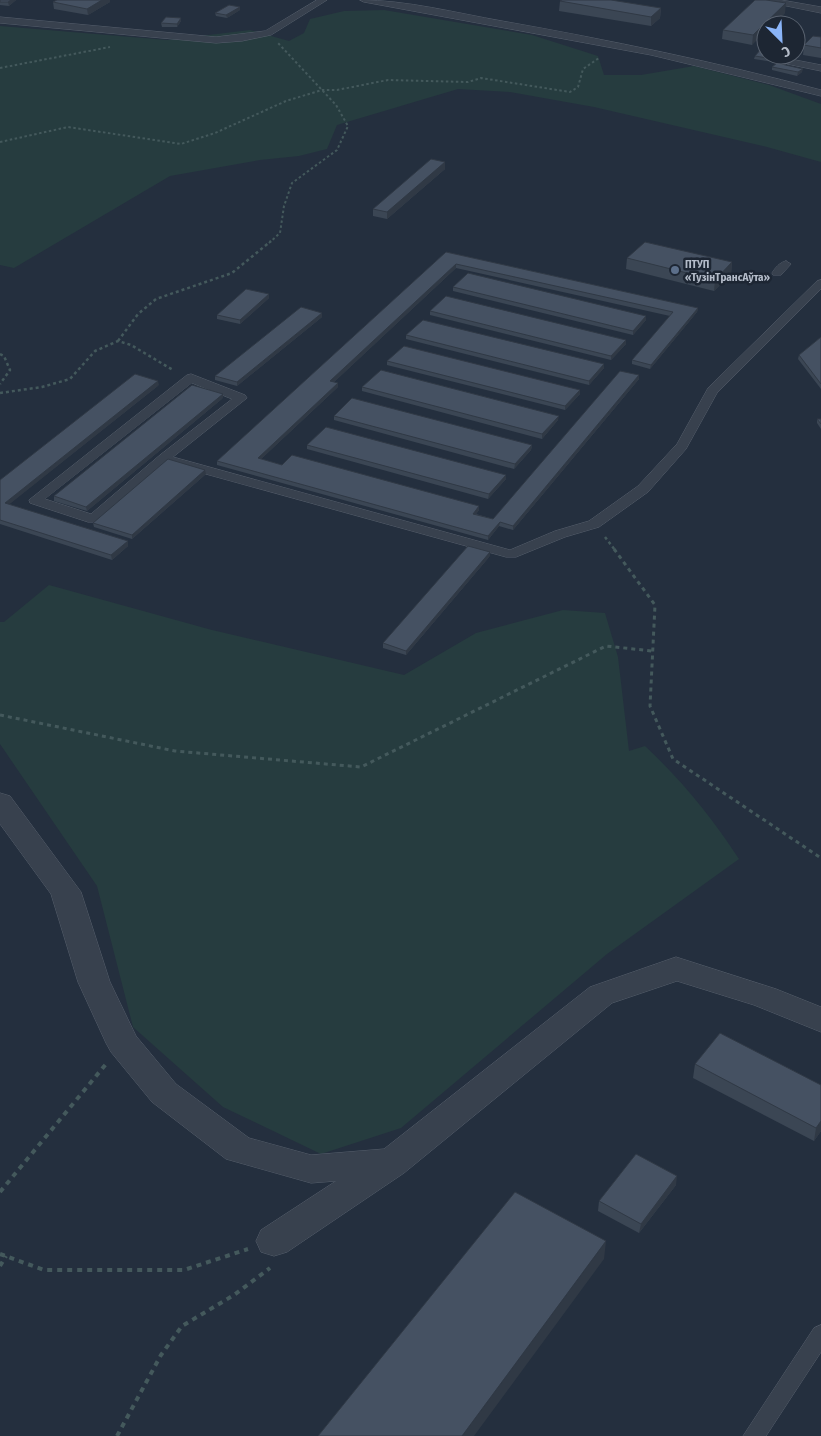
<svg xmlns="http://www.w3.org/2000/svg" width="821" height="1436" font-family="'Fira Sans Condensed',sans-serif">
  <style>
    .green { fill: #263c3f }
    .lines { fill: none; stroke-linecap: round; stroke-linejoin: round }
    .service-casing { stroke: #565f6c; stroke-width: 1 }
    .minor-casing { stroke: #565f6c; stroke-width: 1 }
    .path-far3 { stroke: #44595c; stroke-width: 2; stroke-dasharray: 2.5 2.5; stroke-linecap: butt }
    .path-far2 { stroke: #44595c; stroke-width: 2.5; stroke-dasharray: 3 3; stroke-linecap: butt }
    .path-far1 { stroke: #44595c; stroke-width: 3; stroke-dasharray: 4 4; stroke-linecap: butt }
    .path { stroke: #44595c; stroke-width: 4; stroke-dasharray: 5 5; stroke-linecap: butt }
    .service { fill: #38414e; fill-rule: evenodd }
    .minor { fill: #38414e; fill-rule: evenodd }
    .wall { fill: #3b4654 }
    .shaded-wall { fill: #303945 }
    .building { fill: #455162; stroke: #303945 }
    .service-dot { fill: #5c6f8a; stroke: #1d2633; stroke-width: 2 }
    .labels { text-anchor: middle; stroke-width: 5; stroke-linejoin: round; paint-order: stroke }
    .far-poi-label { font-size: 11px; font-weight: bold; fill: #b4bcc9; stroke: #1d2633; text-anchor: start }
  </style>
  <rect width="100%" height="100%" fill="#242f3e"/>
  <path class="green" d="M384,10L532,35L598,56L604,75H641L694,66L769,85L821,104V162L767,147L594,107L510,92L458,89L337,125L327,149L299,156L260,160L170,176L14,268L0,265V26L167,40L250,30L289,41L304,33L310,19L344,11Z
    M49,585L212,630L404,675L476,633L563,610L605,613L618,657L629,751L645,746C683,782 710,815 739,859L607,954L401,1128L321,1154L223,1107L133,1027L97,886L0,744V622H4Z"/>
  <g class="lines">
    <g class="service-casing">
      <path id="service" d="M317,0H327L271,35L242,41L216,43L0,23V17L216,37L265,31Z
        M360,0C407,0 456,13 502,21C609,40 716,62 821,90V96L651,55L364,2Z
        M763,0H781L821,7V13L767,2Z
        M790,59L821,65V71L787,64V60Z
        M786,261L791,264L781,275H773L772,273C775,268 780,262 786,261Z
        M821,280V289L717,393L686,449L648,492L599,527L565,537L516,557H506L166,463L98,522H88L30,503L29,500L187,375L191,374L245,395L247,398L173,457L510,550L555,531L589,521L638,486L677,444L708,388L817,281ZM192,383L232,399L160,455L91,514L45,499Z
        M821,1325V1352L766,1436H743L814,1328Z"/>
    </g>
    <g class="minor-casing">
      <path id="minor" d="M0,793L10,796L81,892L110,982L136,1036L176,1084L249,1138L311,1155L384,1149L590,987L676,957L776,989L821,1007V1032L754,1005L677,981L612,1003L404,1173L287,1252L274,1256L261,1252L256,1241L261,1230L336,1181L311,1183L226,1159L152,1102L111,1052L106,1043L78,982L51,894L0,824Z"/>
    </g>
    <path class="path-far3" d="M0,68L110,47
      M0,142L68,127L181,144L215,133L286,101L322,90H337L388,80L468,82L481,78L570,92L578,87L583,69L599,58
      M269,243L280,233L284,206L292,183L337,150L348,126L336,105L278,43"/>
    <path class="path-far2" d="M118,341L138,314L156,299L232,273L271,241
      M0,354L4,356L10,370L0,384
      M0,393L42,387L70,379L95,351L118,341L131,345L173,370
      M605,537L615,550"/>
    <path class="path-far1" d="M614,549L655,605L650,706L673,759L821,858
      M0,715L175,751L361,767L606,646L652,651"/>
    <path class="path" d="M0,1192L106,1064
      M0,1254L44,1270H184L248,1249
      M0,1266L6,1256
      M117,1436L161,1355L182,1326L234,1295L270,1268"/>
    <use href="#service" class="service"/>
    <use href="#minor" class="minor"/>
  </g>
  <path class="wall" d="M0,0H16L9,6L0,5Z
    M57,0H110V2L88,15L54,9L53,2Z
    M560,1L661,8L660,18L651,26L559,11Z
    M240,10L227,18L216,16L215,13Z
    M785,13L772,25H766L752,45L722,39L723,30Z
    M181,18V21L177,27H162L161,23Z
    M821,37V58L803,55L804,45Z
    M755,56H786L780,63L754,59Z
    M772,67L802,72L797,76L772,70Z
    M445,162V169L387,219L373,216V209Z
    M446,252L698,308L697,312L650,369L632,364V360L670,316L456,268L334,382L338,387L261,459L282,465L479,510L476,514L493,519L639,375V379L513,530L499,526L488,540L217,465V461Z
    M627,258L732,262L731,274L714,291L626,269Z
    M453,287L646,316V320L633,335L453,291Z
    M269,294V298L240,324L217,319V315Z
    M430,311L626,344L611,360L430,315Z
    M322,313V317L237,386L215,380V376Z
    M406,335L604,364V368L589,385L406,339Z
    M821,337V389L798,359L799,355Z
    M387,361L580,390V394L565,410L387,365Z
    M159,385L9,504L128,546L112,560L0,524V480Z
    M362,387L558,420L542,439L362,391Z
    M223,398L87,511L54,501V496Z
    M334,416L532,445L531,450L514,469L334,420Z
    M817,419H821V429L817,423Z
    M307,445L506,475V479L488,499L307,449Z
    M206,474L132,539L94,527L93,523Z
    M490,556L406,655L383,648V643Z
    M695,1064L821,1085V1131L814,1141L693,1078Z
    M676,1185L639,1233L598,1211L599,1201Z"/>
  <path class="shaded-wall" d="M11,0H16L9,6L8,2Z
    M102,0H110V2L88,15L87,9Z
    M786,3L785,13L772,25H766V31L752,45L753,35Z
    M240,7V10L227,18L226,15Z
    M661,8L660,18L651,26V17Z
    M181,18V21L177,27V24Z
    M784,55H786V56L780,63V60Z
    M803,69L802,72L797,76L798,72Z
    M445,162V169L387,219V212Z
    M732,262L731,274L714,291L715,280Z
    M456,264V268L331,385L330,381Z
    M269,294V298L240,324V320Z
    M698,308L697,312L650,369L651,365Z
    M322,313V317L237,386V382Z
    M646,316V320L633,335V331Z
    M626,340V344L611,360V356Z
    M604,364V368L589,385V381Z
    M639,375V379L513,530V526Z
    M158,381L159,385L6,507L5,503Z
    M338,383V387L258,462V458Z
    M580,390V394L565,410V406Z
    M223,394V398L87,511L86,507Z
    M559,416L558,420L542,439V434Z
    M532,445L531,450L514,469L515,464Z
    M205,470L206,474L132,539V535Z
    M506,475V479L488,499L489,494Z
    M479,506V510L473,518V514Z
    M500,522L499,526L488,540V536Z
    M128,541V546L112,560L111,555Z
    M490,552V556L406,655V651Z
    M821,1121V1131L814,1141L816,1128Z
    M677,1176L676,1185L639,1233L641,1224Z
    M606,1241L604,1259L474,1436H462Z"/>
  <path class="building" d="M0,0H11L8,2H0Z
    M57,0H102L87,9L53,2Z
    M562,0H611L661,8L651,17L560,1Z
    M755,0H766L786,3L753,35L723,30Z
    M229,5L240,7L226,15L215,13Z
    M166,17L181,18L177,24L161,23Z
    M813,36L821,37V48L804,45Z
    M761,49L766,50V55H784L780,60L755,56Z
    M777,63L803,69L798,72L772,67Z
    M431,159L445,162L387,212L373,209Z
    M645,242L732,262L715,280L627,258Z
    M446,252L698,308L651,365L632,360L673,312L456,264L330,381L338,383L258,458L282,465L292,455L479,506L473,514L493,519L620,371L639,375L513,526L500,522L488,536L217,461Z
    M468,273L646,316L633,331L453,287Z
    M246,289L269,294L240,320L217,315Z
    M446,296L626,340L611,356L430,311Z
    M301,307L322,313L237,382L215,376Z
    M423,320L604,364L589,381L406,335Z
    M821,337V384L799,355Z
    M404,346L580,390L565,406L387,361Z
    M381,370L559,416L542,434L362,387Z
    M135,374L158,381L5,503L128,541L111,555L0,520V480Z
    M192,385L223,394L86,507L54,496Z
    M352,398L532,445L515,464L334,416Z
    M817,419H821V424Z
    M326,427L506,475L489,494L307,445Z
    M168,459L205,470L132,535L93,523Z
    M468,546L490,552L406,651L383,643Z
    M720,1033L821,1085V1121L816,1128L695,1064Z
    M636,1154L677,1176L641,1224L599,1201Z
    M515,1192L606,1241L462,1436H318Z"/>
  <circle class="service-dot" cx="675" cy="270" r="5"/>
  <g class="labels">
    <g class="far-poi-label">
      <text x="685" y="268">ПТУП<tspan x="685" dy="13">«ТузінТрансАўта»</tspan></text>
    </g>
  </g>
  <g transform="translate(781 40) rotate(156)"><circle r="24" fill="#1d2633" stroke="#59626f"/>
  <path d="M0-4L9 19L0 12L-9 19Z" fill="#8ab4f8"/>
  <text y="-8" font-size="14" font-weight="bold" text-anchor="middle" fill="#b4bcc9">С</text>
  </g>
</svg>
